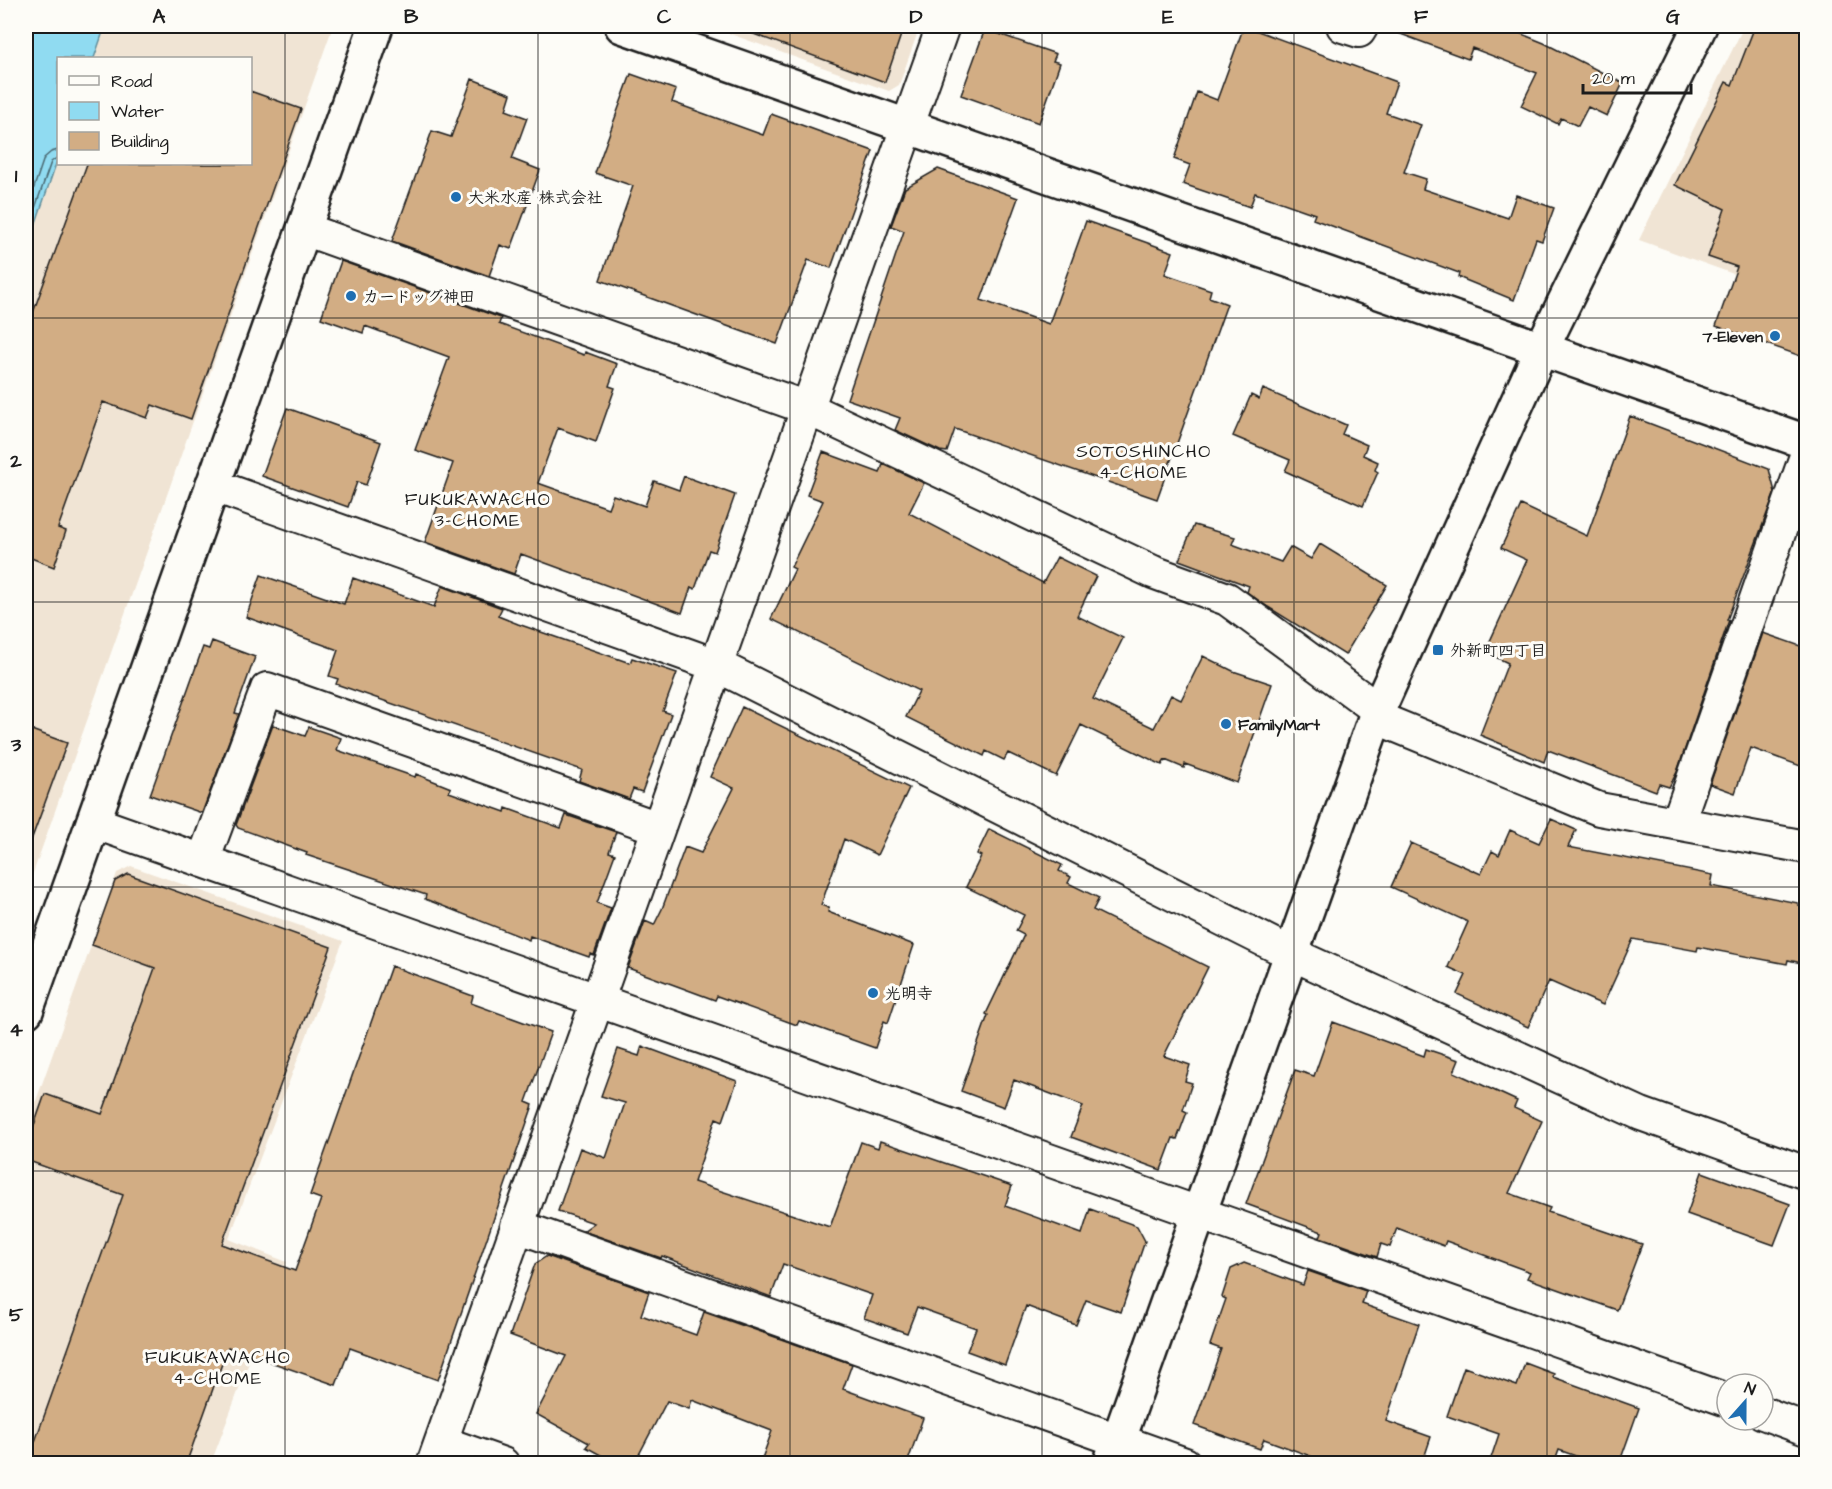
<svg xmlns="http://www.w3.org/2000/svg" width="1832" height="1489" font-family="'Architects Daughter','Klee One',sans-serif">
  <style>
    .built { fill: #f0e4d4 }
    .water { fill: #90dbf1; stroke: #628f9c; stroke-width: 1.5 }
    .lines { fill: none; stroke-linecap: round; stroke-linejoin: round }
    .shore { stroke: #4a6871; stroke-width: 1.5 }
    .building { fill: #d2ad84; stroke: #1c1c1c; stroke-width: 1.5 }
    .street-casing { stroke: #1c1c1c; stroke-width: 36 }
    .secondary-casing { stroke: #1c1c1c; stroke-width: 38 }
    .street { stroke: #fdfcf7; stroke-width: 32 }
    .secondary { stroke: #fdfcf7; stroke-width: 33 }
    .grid { fill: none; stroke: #1c1c1c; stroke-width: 1.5; stroke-opacity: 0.55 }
    .poi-dot { fill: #1f6fb2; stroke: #fdfcf7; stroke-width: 2 }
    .labels { text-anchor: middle; stroke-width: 6; stroke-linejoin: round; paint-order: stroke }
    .poi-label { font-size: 16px; font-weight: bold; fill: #1c1c1c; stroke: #fdfcf7; text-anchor: start }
    .neighbourhood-label { font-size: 18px; letter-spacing: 1.5px; fill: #1c1c1c; stroke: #fdfcf7 }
    .neatline { fill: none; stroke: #1c1c1c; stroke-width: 2 }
    .grid-label { font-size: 20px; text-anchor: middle; font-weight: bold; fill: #1c1c1c }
  </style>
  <rect width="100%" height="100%" fill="#fdfcf7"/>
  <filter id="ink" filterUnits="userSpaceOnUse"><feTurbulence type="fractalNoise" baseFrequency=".0167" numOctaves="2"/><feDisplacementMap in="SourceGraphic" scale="12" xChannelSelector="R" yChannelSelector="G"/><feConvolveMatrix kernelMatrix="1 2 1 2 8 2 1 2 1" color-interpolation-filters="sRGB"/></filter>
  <g filter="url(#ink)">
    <path class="built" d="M105,26H333L26,893V252L58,158V164H250V58H94Z
      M708,26H920L899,85L889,91Z
      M1744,26H1806V300L1639,240Z
      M131,866L343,941L229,1239L287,1262L211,1463L26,1464V1129L117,873Z"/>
    <path class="water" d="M26,26H105L94,58H58V158L26,252Z"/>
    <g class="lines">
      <path class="shore" d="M26,211L44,158L51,152L58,150
        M26,234L51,162L58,157"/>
    </g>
    <path class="building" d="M740,26H904L885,82L740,29Z
      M1244,26L1397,82L1386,113L1421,125L1404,172L1426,179L1423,189L1508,218L1516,195L1554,208L1542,241L1536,239L1514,300L1458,277L1459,273L1313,219L1315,214L1255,193L1250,207L1183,184L1190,165L1174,159L1197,92L1217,100Z
      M1387,26H1502L1544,43L1623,83L1607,116L1588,107L1578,126L1561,118L1558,124L1521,106L1537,73L1472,48L1468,59L1387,29Z
      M1755,26H1806V358L1716,326L1737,267L1708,257L1725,209L1675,185L1726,82L1732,85Z
      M985,29L1056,54L1053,61L1060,63L1039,123L961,95Z
      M631,74L676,90L672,102L763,135L771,114L873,151L831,268L808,260L777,344L600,280L633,186L595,173Z
      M472,79L511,94L506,110L527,118L512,159L540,170L511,249L500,245L489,276L392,241L432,131L451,137Z
      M250,91L301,109L191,419L152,405L147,418L103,402L58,528L66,531L54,567L26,556V332L87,164H250Z
      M938,169L1018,198L981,300L1049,324L1086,221L1173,252L1165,274L1211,290L1209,297L1227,304L1157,499L955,429L947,452L940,451L895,430L900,418L847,399L904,231L891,226L905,188Z
      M341,261L501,318L499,324L584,355L585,352L617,364L609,386L615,388L596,442L558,428L538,483L608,508L613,495L645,506L654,481L679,490L684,476L735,495L715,552L709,550L695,589L691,587L682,613L521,554L514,574L425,542L453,463L415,450L449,357L365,326L363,333L321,318Z
      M1263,389L1346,425L1342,434L1367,445L1363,455L1378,462L1375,470L1378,472L1363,506L1285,471L1290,460L1233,436L1251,395L1259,399Z
      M287,408L381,442L366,485L357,482L348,507L262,476Z
      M1630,416L1769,469L1775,492L1727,620H1729L1677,772L1669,787L1659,784L1656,791L1548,750L1544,762L1480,735L1508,663L1485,652L1527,560L1501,548L1521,505L1587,536Z
      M823,452L880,473L883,464L924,483L909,513L1043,583L1057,557L1096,576L1077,616L1123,638L1093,699L1154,728L1171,695L1181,700L1203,656L1233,671L1272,684L1237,783L1185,764L1184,768L1165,760L1162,765L1081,725L1056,776L1008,753L1004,760L986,751L984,756L906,717L919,691L771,619L795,569L791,567L823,501L807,495Z
      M1194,525L1235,537L1232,544L1281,562L1290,547L1311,559L1320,544L1387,585L1345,655L1268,607L1247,592L1249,586L1179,560Z
      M261,575L344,604L353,578L434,607L442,586L502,608L498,616L518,624L630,663L632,658L677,673L663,711L671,714L642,792L633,789L629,799L579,781L582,770L336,684L338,679L329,676L338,650L246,617Z
      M1763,633L1806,648V768L1751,748L1735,793L1710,784Z
      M212,641L255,657L235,713L239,714L202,813L150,795L203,647L209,649Z
      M742,707L909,788L877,855L844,839L821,905L829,908L828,912L914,945L888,1023L884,1021L875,1048L799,1021L797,1025L717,996L715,1000L628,968L645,921L654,925L662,909L685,847L701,853L734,788L710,777Z
      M273,725L305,736L309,727L341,738L337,750L415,777L416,774L451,788L449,792L505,812L506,808L561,828L566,815L616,832L609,852L615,854L597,903L611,908L594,955L590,954L589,957L530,936L529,940L425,899L426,895L306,855L307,853L238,828L236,825Z
      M26,728L67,743L29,846H26Z
      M1551,819L1576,830L1568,847L1713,875L1711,886L1798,903V905L1806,907V964L1788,960L1787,964L1698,947L1697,951L1633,939L1603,1005L1549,981L1528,1027L1457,994L1466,975L1448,967L1468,922L1391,887L1411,843L1481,874L1492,851L1499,855L1510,830L1539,843Z
      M989,829L1062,865L1059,871L1071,877L1068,883L1099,898L1093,910L1208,967L1164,1056L1190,1065L1185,1081L1192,1083L1183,1110L1187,1112L1177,1139L1173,1138L1161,1170L1071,1137L1083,1106L1014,1080L1004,1107L961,1091L988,1015L986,1014L1024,935L1016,931L1024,915L966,887L981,856L977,854Z
      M128,874L331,947L222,1244L295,1271L321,1199L310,1195L391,966L473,996L471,1003L551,1032L526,1102L533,1105L438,1380L350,1348L336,1385L228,1347L186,1464H27L123,1195L26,1160V1148L45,1094L102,1114L155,968L92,945L115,881Z
      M1333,1022L1424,1056L1426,1049L1459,1060L1454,1072L1517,1101L1514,1108L1542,1121L1509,1193L1550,1208L1548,1212L1642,1244L1617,1310L1527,1278L1530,1272L1446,1241L1444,1246L1397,1228L1390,1247L1381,1244L1377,1257L1320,1237L1322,1232L1246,1204L1295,1070L1314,1076Z
      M642,1046L737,1081L723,1121L716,1118L694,1182L830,1227L861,1142L878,1148L880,1141L1012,1186L1005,1206L1082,1234L1090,1209L1137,1226L1145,1241L1121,1312L1086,1300L1076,1325L1026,1306L1005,1365L967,1351L976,1328L917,1307L907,1333L864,1318L872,1295L783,1264L771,1297L662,1256L661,1258L583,1231L594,1223L558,1211L580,1148L606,1158L625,1103L601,1096L618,1049L639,1056Z
      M1702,1172L1790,1204L1774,1245L1687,1214Z
      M547,1256L649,1292L641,1315L696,1335L704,1312L852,1364L843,1389L923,1418L907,1464H760L772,1431L692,1400L689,1409L667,1401L634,1464H617L586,1447L589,1443L536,1414L566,1356L510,1335L535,1264Z
      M1244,1263L1303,1285L1308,1271L1366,1291L1362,1304L1419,1324L1386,1421L1431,1437L1422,1464H1332L1264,1439L1260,1449L1194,1425L1221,1349L1210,1345L1226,1299L1222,1297L1231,1269Z
      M1525,1363L1554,1374L1553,1377L1639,1408L1619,1464H1598L1559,1450L1554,1464H1489L1499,1434L1447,1416L1464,1367L1517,1386Z"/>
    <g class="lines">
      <g class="street-casing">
        <path id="street" d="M1343,26L1359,31L1362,26
          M304,229L807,408L1153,572L1227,599L1378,710
          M212,485L716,665L1290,953L1641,1114L1806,1173
          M1375,717L1599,809L1806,847
          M93,822L1727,1400
          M1678,822L1806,456
          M203,861L267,689L658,828
          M517,1226L1185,1464
          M1763,1413L1806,1429
          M441,1442L503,1464
          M433,1464L943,26"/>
      </g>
      <g class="secondary-casing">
        <path id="secondary" d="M622,26L1806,442
          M26,1011L376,26
          M1110,1464L1378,710L1542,348L1700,26"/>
      </g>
      <use href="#street" class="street"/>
      <use href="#secondary" class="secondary"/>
    </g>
  </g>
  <path class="grid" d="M285,26V1464M538,26V1464M790,26V1464M1042,26V1464M1294,26V1464M1547,26V1464M26,318H1806M26,602H1806M26,887H1806M26,1171H1806"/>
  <g class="poi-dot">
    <circle cx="456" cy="197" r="6"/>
    <circle cx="351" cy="296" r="6"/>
    <circle cx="1775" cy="336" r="6"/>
    <rect x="1432" y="644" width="12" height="12" rx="3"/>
    <circle cx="1226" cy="724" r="6"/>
    <circle cx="873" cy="993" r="6"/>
  </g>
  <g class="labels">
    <g class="poi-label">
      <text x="468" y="203">大米水産 株式会社</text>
      <text x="363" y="302">カードッグ神田</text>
      <text x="1763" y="342" text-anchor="end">7-Eleven</text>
      <text x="1450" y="656">外新町四丁目</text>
      <text x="1238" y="730">FamilyMart</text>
      <text x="885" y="999">光明寺</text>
    </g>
    <g class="neighbourhood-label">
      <text x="1144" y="457">SOTOSHINCHO<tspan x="1144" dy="21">4-CHOME</tspan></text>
      <text x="478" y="505">FUKUKAWACHO<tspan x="478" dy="21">3-CHOME</tspan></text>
      <text x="218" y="1363">FUKUKAWACHO<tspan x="218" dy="21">4-CHOME</tspan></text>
    </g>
  </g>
  <rect width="1832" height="1489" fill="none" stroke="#fdfcf7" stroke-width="66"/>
  <rect x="57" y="57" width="195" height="108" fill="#fdfcf7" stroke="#a3a29f" stroke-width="1.5"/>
  <rect x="69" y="76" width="30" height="9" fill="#fdfcf7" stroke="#a3a29f" stroke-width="1.5"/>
  <text x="111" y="87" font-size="18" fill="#1c1c1c">Road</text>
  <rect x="69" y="102" width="30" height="18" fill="#90dbf1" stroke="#a3a29f" stroke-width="1.5"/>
  <text x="111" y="117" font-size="18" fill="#1c1c1c">Water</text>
  <rect x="69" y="132" width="30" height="18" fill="#d2ad84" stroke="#a3a29f" stroke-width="1.5"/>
  <text x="111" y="147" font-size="18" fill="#1c1c1c">Building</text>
  <g transform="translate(1745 1402) rotate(21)"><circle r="28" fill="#fdfcf7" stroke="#a3a29f" stroke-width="1.5"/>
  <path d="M0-4.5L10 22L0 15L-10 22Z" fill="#1f6fb2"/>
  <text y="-9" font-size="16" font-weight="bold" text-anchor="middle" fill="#1c1c1c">N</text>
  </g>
  <path d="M1583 84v9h108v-9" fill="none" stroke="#1c1c1c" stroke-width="3"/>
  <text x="1592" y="84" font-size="18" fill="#1c1c1c" stroke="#fdfcf7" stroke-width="4.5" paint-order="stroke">20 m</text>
  <rect x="33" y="33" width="1766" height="1423" class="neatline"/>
  <g class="grid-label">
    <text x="159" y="23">A</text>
    <text x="411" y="23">B</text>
    <text x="664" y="23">C</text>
    <text x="916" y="23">D</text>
    <text x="1168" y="23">E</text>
    <text x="1421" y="23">F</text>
    <text x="1673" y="23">G</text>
    <text x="16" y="182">1</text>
    <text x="16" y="467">2</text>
    <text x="16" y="751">3</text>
    <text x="16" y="1036">4</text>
    <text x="16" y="1321">5</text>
  </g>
</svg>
